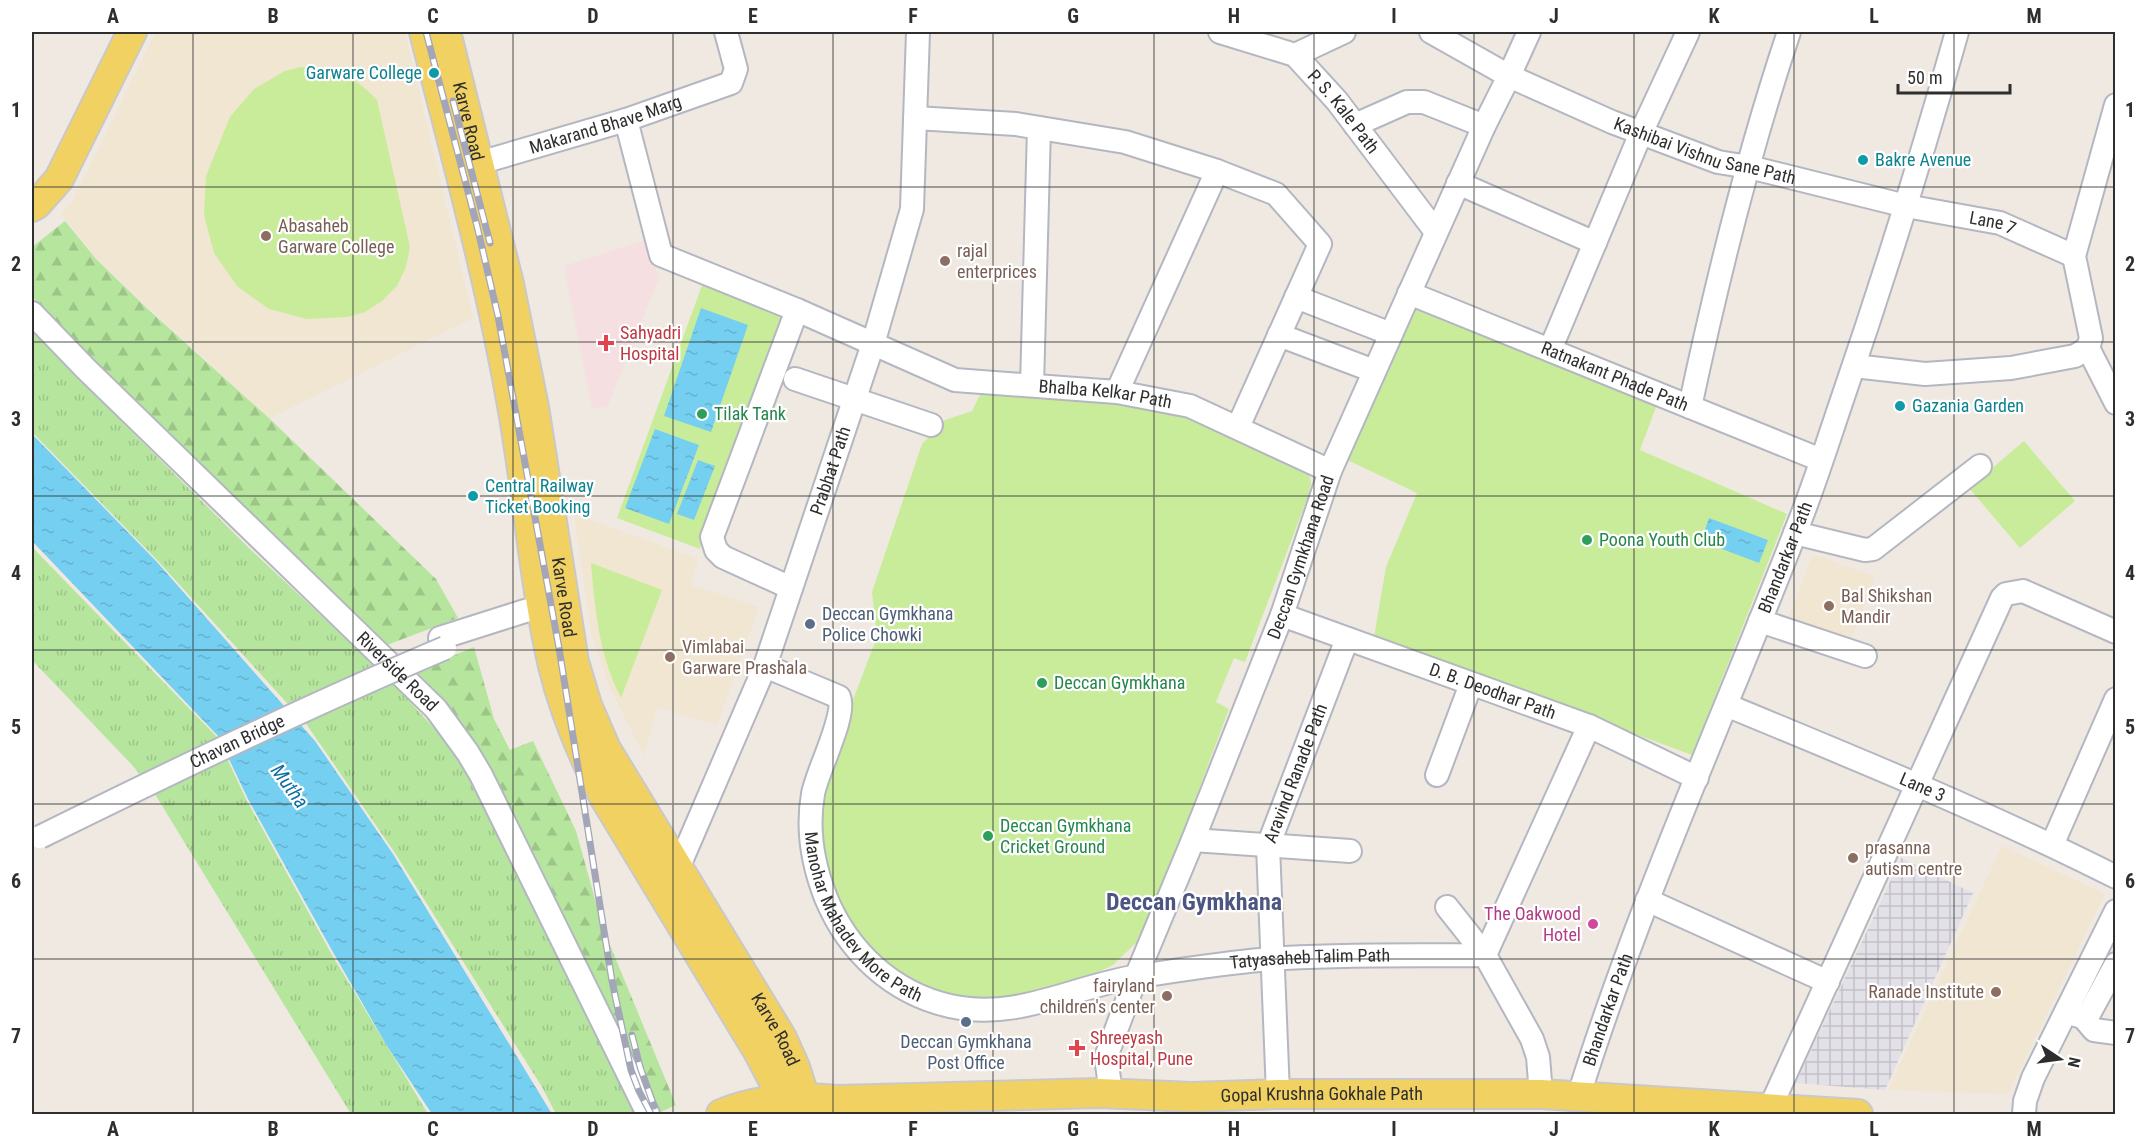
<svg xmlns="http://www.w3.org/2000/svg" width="2147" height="1146" font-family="'Roboto Condensed',sans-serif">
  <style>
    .industrial { fill: url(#industrial-grid) }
    .education { fill: #f0e6d1 }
    .medical { fill: #f5dfe0 }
    .grass { fill: url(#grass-tufts) }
    .forest { fill: url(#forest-firs) }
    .pitch { fill: #c9ec9a }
    .water { fill: url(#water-ripples) }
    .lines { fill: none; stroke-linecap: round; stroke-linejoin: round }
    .minor-casing { stroke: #b4b7c1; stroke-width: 26 }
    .major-casing { stroke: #c9c9c9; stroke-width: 32 }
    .minor { stroke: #fff; stroke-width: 22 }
    .major { stroke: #f2d163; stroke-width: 28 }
    .rail-casing { stroke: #a3a6b8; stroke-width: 7 }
    .rail { stroke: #fff; stroke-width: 4.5; stroke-dasharray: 14; stroke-linecap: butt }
    .minor-bridge-casing { stroke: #b4b7c1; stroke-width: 26; stroke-linecap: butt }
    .minor-bridge { stroke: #fff; stroke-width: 22 }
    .grid { fill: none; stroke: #2e2e2e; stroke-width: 1.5; stroke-opacity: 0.55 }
    .culture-dot { fill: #0f9aa8; stroke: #fff; stroke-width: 2 }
    .education-dot { fill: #8d6e63; stroke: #fff; stroke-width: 2 }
    .health-dot { fill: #e0444e; stroke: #fff; stroke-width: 2 }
    .leisure-dot { fill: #2e9e5b; stroke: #fff; stroke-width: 2 }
    .service-dot { fill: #5c6f8a; stroke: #fff; stroke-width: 2 }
    .hotel-dot { fill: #d1479c; stroke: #fff; stroke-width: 2 }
    .labels { text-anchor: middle; stroke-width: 4.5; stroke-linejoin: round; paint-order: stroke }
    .culture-label { font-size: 18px; fill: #0d838f; stroke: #fff; text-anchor: start }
    .street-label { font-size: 18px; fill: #2e2e2e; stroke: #fff }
    .education-label { font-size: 18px; fill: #785e54; stroke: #fff; text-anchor: start }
    .health-label { font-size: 18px; fill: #be3a42; stroke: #fff; text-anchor: start }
    .leisure-label { font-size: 18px; fill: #27864d; stroke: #fff; text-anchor: start }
    .service-label { font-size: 18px; fill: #4e5e75; stroke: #fff; text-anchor: start }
    .hotel-label { font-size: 18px; fill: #b23c85; stroke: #fff; text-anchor: end }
    .water-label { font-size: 20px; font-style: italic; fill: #0d6fa3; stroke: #fff }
    .district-label { font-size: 24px; font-weight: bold; fill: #4d5680; stroke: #fff }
    .neatline { fill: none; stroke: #2e2e2e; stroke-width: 2 }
    .grid-label { font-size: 20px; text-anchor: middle; font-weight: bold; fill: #2e2e2e }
  </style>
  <defs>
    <pattern id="industrial-grid" width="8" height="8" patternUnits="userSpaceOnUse" patternTransform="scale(1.5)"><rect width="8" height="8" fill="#e3e1e8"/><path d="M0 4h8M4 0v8" fill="none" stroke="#c3c1c7"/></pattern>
    <pattern id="grass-tufts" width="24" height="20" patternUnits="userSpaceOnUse" patternTransform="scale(1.5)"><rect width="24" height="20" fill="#b6e59e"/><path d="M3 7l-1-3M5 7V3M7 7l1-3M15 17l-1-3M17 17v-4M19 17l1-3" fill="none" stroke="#9dc588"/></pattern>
    <pattern id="forest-firs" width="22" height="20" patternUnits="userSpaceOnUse" patternTransform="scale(1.5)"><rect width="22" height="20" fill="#b6e59e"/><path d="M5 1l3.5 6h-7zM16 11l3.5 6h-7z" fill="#9dc588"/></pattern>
    <pattern id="water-ripples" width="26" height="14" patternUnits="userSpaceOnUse" patternTransform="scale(1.5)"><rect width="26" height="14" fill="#75cff0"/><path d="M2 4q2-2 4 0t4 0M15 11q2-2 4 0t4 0" fill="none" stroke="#66b2ce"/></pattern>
  </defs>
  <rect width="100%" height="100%" fill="#efe9e1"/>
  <path class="industrial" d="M1901,858L1973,893L1885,1090L1796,1083Z"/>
  <path class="education" d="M156,32H405L473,318L270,418L152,311L96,258L61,214L73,200Z
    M574,514L698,559L691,585L759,607L717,725L657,707L644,756L607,682L591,632Z
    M1813,554L1875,577L1844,658L1782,635Z
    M2002,846L2105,894L2008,1094L1888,1090Z"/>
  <path class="medical" d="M646,240L659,278L607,407L592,408L564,266Z"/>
  <path class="grass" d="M32,327L126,426L252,551L390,680L464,761L645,1114H556L542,1087L395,853L307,725L157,560L32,432Z
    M32,547L217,737L246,799L332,955L428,1114H351L153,791L133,766L32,660Z"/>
  <path class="forest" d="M65,221L96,259L151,312L270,419L436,579L458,618L387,645L66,335L32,296V247Z
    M474,647L494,719L510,750L533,741L576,831L603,928L676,1105L656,1114L454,720L415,672Z"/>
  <path class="pitch" d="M301,67C336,71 352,73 377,100L410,247L406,267L397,286L382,301L365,312L347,317L307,319L269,309L237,286L214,253L204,215L206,176L230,117L254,89L285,71Z
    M704,280L787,310L700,549L617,518Z
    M1411,299L1659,399L1640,450L1787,514L1692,755L1374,637L1386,567L1417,493L1341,457Z
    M981,393L1118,402L1183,412L1309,473L1311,483L1309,494L1245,662L1234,658L1216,702L1229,709L1144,935L1113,965L1062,989L965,1005L875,964L823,880L817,794L877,637L872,592L922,444L945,420L972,411Z
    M2024,441L2075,501L2020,548L1969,488Z
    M591,563L662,590L621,698C599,655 595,610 591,563Z"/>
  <path class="water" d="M701,308L748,325L711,432L664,416Z
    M655,429L699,445L669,524L625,508Z
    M32,434L156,561L315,741L393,854L552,1114H432L387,1046L334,954L248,799L218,736L32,541Z
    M698,460L715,466L694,520L677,514Z
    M1709,518L1768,540L1759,563L1701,541Z"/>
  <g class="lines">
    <g class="minor-casing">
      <g id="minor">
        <path id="s1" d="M1220,32L1295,55L1337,101L1436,232"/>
        <path id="s2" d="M1431,32L1509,76L1612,122L1718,162L1749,167L1906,206L2000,223L2074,256"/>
        <path d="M1295,55L1344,32"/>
        <path d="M915,118L1016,124L1125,142L1217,171L1276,194L1320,244L1238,427"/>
        <path id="s3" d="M626,120L661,255L797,310L955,380L1117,392L1190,406L1330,471"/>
        <path d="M1355,125L1407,102H1424L1484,126"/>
        <path id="s4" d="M479,163L626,120L731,83L736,69L726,32"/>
        <path d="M1458,183L1595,243"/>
        <path id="s5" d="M1409,293L1821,460"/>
        <path d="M1296,297L1391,334"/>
        <path id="s6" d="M32,313L86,369L436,709L468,753L481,775L648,1114"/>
        <path d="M1279,335L1374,371"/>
        <path d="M2088,348L2116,403"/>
        <path d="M1550,350L1641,133L1688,32"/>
        <path d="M1854,366L1925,374L2011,368L2075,356L2088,348L2091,338L2074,256L2116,105"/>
        <path d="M795,379L931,425"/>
        <path d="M1032,385L1039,128"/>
        <path d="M1117,392L1217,171"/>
        <path d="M1690,407C1717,280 1748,154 1789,32"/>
        <path d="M1795,533L1865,550L1873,549L1980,466"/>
        <path d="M791,588L723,557L716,550L712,537L797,310"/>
        <path id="s7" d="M1282,615L1589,726L1697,778"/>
        <path d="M1760,621L1865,656"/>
        <path d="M440,638L525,611L556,604"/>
        <path id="s8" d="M765,666L839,697C847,715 817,771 813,794C807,828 813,865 826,898C848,951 892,993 950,1006C1019,1021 1073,986 1139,976C1183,970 1228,962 1272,959C1342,954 1414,956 1485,955"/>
        <path id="s9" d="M1726,705C1857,759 1989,813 2116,877"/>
        <path d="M1437,775L1471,684"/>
        <path d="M1193,840L1350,851"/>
        <path d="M2052,845L2116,699"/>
        <path id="s10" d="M667,874L679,866L765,666L873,344L912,209L918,32"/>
        <path d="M1647,900L1828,982"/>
        <path d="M1447,907L1485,955L1532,1039L1538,1057L1541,1094"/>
        <path d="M1485,955L1589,726"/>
        <path d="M2067,1010C2076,1016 2081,1019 2090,1012L2116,964"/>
        <path d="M2083,1017L2094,1030L2116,1033"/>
        <path id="s11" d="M1111,1093L1106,1057L1136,977L1193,840L1282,615L1330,471L1484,126L1509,76L1529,32"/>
        <path id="s12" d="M1278,1094L1268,846L1347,639"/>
        <path id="s13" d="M1579,1095C1640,900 1725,714 1799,523C1815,483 1828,441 1842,400C1884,278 1922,156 1957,32"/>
        <path d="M1770,1108L2002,598L2006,594L2023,591L2116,632"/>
        <path d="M2024,1114L2025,1101L2033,1078L2116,911"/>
      </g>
    </g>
    <g class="major-casing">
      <g id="major">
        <path d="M424,32C456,157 491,283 513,411C528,496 534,583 553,666C564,712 583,756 604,797L759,1053L783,1099L789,1114"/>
        <path id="s14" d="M446,32L509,284L534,407L574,662L587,705L606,749L782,1038L795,1067L810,1114"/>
        <path d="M32,207L37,204L59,179L132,32"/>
        <path id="s15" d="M721,1114C759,1098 798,1096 838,1100L1099,1093L1192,1097L1278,1094H1541L1858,1114"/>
      </g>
    </g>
    <use href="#minor" class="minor"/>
    <use href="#major" class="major"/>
    <g class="rail-casing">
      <path id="rail" d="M426,32L477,226L498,316L559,648L612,981L631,1070L639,1091L651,1114
        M453,101L490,243
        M632,1035L640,1067L654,1106"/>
    </g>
    <use href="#rail" class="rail"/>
    <g class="minor-bridge-casing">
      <g id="minor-bridge">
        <path id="s16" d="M40,837C174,771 308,706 445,648"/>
      </g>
    </g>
    <use href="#minor-bridge" class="minor-bridge"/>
  </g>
  <path class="grid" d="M193,32V1114M353,32V1114M513,32V1114M673,32V1114M833,32V1114M993,32V1114M1154,32V1114M1314,32V1114M1474,32V1114M1634,32V1114M1794,32V1114M1954,32V1114M32,187H2116M32,342H2116M32,496H2116M32,650H2116M32,804H2116M32,959H2116"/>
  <g class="culture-dot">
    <circle cx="434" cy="73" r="6"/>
    <circle cx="1863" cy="160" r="6"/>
    <circle cx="1900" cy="406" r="6"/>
    <circle cx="473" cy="496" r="6"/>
  </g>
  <g class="education-dot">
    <circle cx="266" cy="236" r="6"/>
    <circle cx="945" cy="261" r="6"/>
    <circle cx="1829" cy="606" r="6"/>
    <circle cx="670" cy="657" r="6"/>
    <circle cx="1853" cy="858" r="6"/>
    <circle cx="1996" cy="992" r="6"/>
    <circle cx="1167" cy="996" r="6"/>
  </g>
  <g class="health-dot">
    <path d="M603 334h6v6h6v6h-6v6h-6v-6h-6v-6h6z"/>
    <path d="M1074 1039h6v6h6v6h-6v6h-6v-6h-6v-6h6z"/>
  </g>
  <g class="leisure-dot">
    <circle cx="702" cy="414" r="6"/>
    <circle cx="1587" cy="540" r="6"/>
    <circle cx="1042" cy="683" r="6"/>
    <circle cx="988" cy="836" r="6"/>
  </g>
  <g class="service-dot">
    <circle cx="810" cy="624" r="6"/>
    <circle cx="966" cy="1022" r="6"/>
  </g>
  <circle class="hotel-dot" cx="1593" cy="924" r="6"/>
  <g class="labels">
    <g class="culture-label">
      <text x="422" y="79" text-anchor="end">Garware College</text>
      <text x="1875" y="166">Bakre Avenue</text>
      <text x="1912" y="412">Gazania Garden</text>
      <text x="485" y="492">Central Railway<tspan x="485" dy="21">Ticket Booking</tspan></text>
    </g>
    <g class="street-label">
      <text dy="6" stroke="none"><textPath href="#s1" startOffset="153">P. S. Kale Path</textPath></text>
      <text dy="6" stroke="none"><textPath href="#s14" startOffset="92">Karve Road</textPath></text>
      <text dy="6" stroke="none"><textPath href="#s4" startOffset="132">Makarand Bhave Marg</textPath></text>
      <text dy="6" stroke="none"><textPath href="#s2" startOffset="300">Kashibai Vishnu Sane Path</textPath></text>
      <text dy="6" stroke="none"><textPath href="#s2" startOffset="597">Lane 7</textPath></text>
      <text dy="6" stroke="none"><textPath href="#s5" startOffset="222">Ratnakant Phade Path</textPath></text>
      <text dy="6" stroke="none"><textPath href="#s3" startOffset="610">Bhalba Kelkar Path</textPath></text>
      <text dy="6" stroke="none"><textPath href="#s10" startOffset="438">Prabhat Path</textPath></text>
      <text dy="6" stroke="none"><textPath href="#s11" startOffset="573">Deccan Gymkhana Road</textPath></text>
      <text dy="6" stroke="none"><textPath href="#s13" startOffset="576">Bhandarkar Path</textPath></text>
      <text dy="6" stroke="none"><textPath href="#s14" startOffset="578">Karve Road</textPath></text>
      <text dy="6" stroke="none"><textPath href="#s6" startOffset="512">Riverside Road</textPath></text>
      <text dy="6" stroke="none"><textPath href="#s7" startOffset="224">D. B. Deodhar Path</textPath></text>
      <text dy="6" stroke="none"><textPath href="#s16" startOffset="219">Chavan Bridge</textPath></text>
      <text dy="6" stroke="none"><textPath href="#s12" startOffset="326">Aravind Ranade Path</textPath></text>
      <text dy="6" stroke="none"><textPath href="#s9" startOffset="213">Lane 3</textPath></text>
      <text dy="6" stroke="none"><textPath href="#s8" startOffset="324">Manohar Mahadev More Path</textPath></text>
      <text dy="6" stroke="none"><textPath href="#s8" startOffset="824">Tatyasaheb Talim Path</textPath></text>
      <text dy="6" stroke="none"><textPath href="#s13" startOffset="90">Bhandarkar Path</textPath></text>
      <text dy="6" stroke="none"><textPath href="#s14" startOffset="1064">Karve Road</textPath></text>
      <text dy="6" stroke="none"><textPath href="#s15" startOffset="603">Gopal Krushna Gokhale Path</textPath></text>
    </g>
    <g class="education-label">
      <text x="278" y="232">Abasaheb<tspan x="278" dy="21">Garware College</tspan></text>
      <text x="957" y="257">rajal<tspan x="957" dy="21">enterprices</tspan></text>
      <text x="1841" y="602">Bal Shikshan<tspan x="1841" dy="21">Mandir</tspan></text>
      <text x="682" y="653">Vimlabai<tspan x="682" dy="21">Garware Prashala</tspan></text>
      <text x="1865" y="854">prasanna<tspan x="1865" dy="21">autism centre</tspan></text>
      <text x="1155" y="992" text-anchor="end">fairyland<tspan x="1155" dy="21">children's center</tspan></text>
      <text x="1984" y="998" text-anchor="end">Ranade Institute</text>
    </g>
    <g class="health-label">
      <text x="620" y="339">Sahyadri<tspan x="620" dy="21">Hospital</tspan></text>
      <text x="1090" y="1044">Shreeyash<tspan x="1090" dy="21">Hospital, Pune</tspan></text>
    </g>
    <g class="leisure-label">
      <text x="714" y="420">Tilak Tank</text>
      <text x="1599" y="546">Poona Youth Club</text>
      <text x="1054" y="689">Deccan Gymkhana</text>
      <text x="1000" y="832">Deccan Gymkhana<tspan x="1000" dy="21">Cricket Ground</tspan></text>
    </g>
    <g class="service-label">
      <text x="822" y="620">Deccan Gymkhana<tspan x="822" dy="21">Police Chowki</tspan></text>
      <text x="966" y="1048" text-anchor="middle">Deccan Gymkhana<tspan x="966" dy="21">Post Office</tspan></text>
    </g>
    <g class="hotel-label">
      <text x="1581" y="920">The Oakwood<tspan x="1581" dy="21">Hotel</tspan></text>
    </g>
    <g class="water-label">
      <text transform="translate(290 786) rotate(54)" y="7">Mutha</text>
    </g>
    <g class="district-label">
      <text x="1194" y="910">Deccan Gymkhana</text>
    </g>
  </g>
  <rect width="2147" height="1146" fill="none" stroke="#ffffff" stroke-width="66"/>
  <g transform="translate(2060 1059) rotate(103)" stroke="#ffffff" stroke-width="4.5" paint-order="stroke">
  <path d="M0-4.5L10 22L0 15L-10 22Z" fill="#2e2e2e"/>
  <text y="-9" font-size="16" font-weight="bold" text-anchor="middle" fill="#2e2e2e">N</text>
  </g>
  <path d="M1898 84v9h112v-9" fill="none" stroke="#2e2e2e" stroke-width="3"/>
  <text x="1907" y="84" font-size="18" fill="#2e2e2e" stroke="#ffffff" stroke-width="4.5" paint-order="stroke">50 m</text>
  <rect x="33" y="33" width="2081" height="1080" class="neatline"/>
  <g class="grid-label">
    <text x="113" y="23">A</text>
    <text x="273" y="23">B</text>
    <text x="433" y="23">C</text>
    <text x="593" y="23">D</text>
    <text x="753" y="23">E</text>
    <text x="913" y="23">F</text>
    <text x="1073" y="23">G</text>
    <text x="1234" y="23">H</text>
    <text x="1394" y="23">I</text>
    <text x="1554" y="23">J</text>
    <text x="1714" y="23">K</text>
    <text x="1874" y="23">L</text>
    <text x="2034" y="23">M</text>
    <text x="16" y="117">1</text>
    <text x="2130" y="117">1</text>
    <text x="16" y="271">2</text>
    <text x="2130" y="271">2</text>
    <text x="16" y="426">3</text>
    <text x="2130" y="426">3</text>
    <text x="16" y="580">4</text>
    <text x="2130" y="580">4</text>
    <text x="16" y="734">5</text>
    <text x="2130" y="734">5</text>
    <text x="16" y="888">6</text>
    <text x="2130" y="888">6</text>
    <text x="16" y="1043">7</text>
    <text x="2130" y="1043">7</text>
    <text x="113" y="1136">A</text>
    <text x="273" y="1136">B</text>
    <text x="433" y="1136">C</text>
    <text x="593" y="1136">D</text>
    <text x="753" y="1136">E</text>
    <text x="913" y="1136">F</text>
    <text x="1073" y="1136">G</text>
    <text x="1234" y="1136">H</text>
    <text x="1394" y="1136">I</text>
    <text x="1554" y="1136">J</text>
    <text x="1714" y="1136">K</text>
    <text x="1874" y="1136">L</text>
    <text x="2034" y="1136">M</text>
  </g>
</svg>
